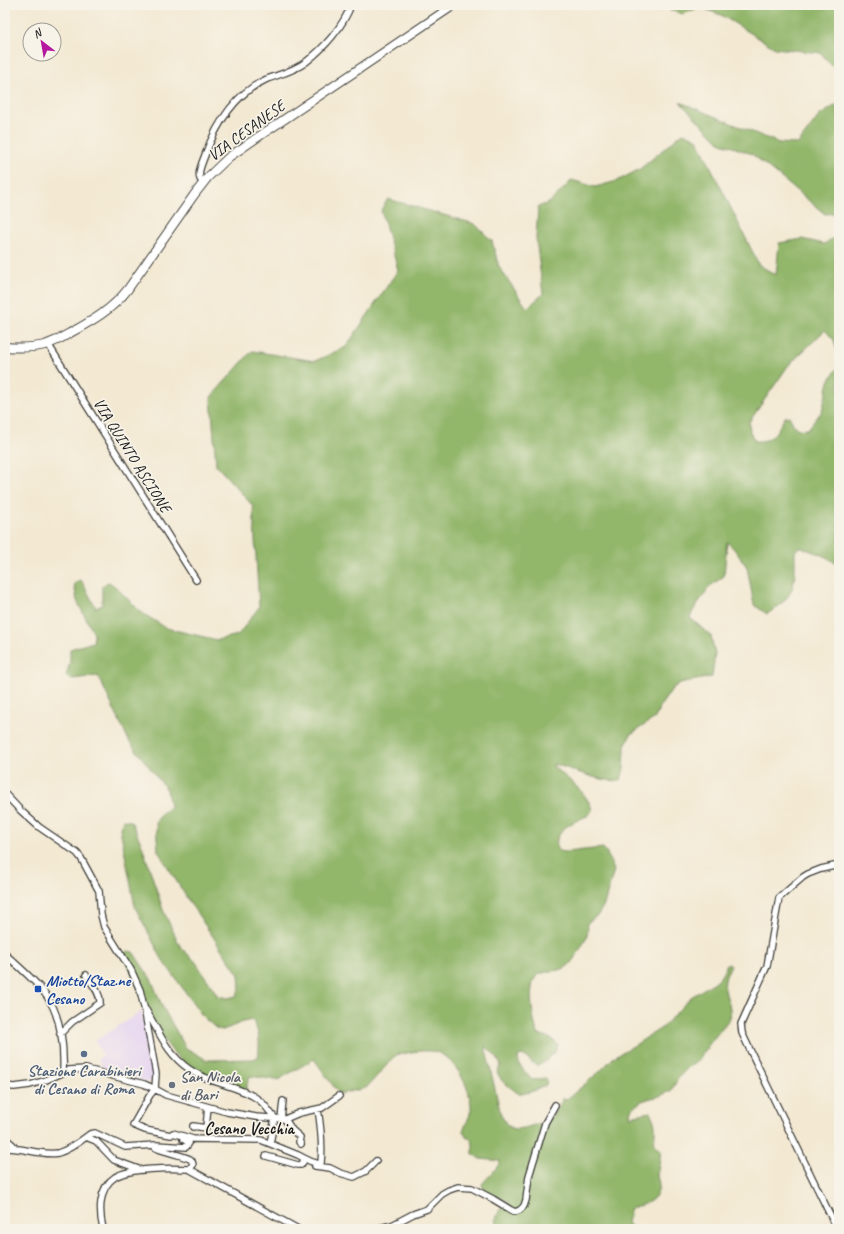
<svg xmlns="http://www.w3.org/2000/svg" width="844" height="1234" font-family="Caveat,sans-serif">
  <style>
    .built { fill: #e5d3f1 }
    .forest { fill: #92b66b; stroke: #576944 }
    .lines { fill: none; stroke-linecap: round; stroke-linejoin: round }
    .street-casing { stroke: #3c3b37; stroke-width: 8 }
    .secondary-casing { stroke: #3c3b37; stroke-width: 10 }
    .street { stroke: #fff; stroke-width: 5.5 }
    .secondary { stroke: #fff; stroke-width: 8 }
    .transit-dot { fill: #1a4fb4; stroke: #f7f3e8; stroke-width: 1.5 }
    .service-dot { fill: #5c6f8a; stroke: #f7f3e8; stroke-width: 1.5 }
    .worship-dot { fill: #6b7280; stroke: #f7f3e8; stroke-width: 1.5 }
    .labels { text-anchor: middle; stroke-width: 3.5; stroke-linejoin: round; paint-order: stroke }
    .street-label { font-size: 16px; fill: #1c1c1c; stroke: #f7f3e8 }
    .transit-label { font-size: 16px; font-weight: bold; fill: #164399; stroke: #f7f3e8; text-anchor: start }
    .service-label { font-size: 16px; font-weight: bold; fill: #4e5e75; stroke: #f7f3e8 }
    .worship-label { font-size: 16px; font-weight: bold; fill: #5b616d; stroke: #f7f3e8; text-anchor: start }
    .neighbourhood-label { font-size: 17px; font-weight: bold; fill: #1c1c1c; stroke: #f7f3e8 }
  </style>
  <rect width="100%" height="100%" fill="#f7f3e8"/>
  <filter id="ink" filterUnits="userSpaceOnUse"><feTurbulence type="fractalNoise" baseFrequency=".025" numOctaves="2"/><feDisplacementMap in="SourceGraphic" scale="8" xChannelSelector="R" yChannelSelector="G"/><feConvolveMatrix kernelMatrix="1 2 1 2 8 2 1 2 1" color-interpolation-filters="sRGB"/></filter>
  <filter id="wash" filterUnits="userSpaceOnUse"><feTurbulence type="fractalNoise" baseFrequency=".012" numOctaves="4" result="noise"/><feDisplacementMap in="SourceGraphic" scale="16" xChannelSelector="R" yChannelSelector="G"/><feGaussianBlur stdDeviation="0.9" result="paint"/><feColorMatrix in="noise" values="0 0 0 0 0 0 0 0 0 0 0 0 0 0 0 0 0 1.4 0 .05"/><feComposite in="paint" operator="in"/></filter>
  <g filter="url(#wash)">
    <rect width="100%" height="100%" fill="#f3e9d3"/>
    <path class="built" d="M142,1011L154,1078L149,1083L104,1069L98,1059L103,1055L95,1041Z"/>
    <path class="forest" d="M663,5H839V74L821,53L775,48L721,15L700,7L683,14L668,9Z
      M680,102L779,143L798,144L819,116L839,103V213L825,214L752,154L719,142Z
      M683,133L697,139L759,265L776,275L779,243L802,239L824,244L835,237L839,238V358L834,340L825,330L788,366L749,422L750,432L755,441C773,443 777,430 785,417L789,416C795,427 795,431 808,429L822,411L829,381L839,366V568C832,556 812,552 800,547L795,551C795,567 797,587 785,600C780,606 773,610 767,614L754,605L747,567L734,549L727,542L724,576L709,587L693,611L690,618L711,636L715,654L712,677L680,683L672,689L661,705L655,718L631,734L625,746L624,768L621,780C597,783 575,769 553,764L554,767C567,779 586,791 592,809C592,810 590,814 589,815C586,817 581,818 578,820C565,826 551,836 559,851L565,852L603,848L606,851L614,870L604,905L598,915L587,923C588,927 588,931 587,935C585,942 572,965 565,968C559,971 544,971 538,975C526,983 533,1023 538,1034C546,1036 552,1038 558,1045C556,1053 544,1064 537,1066C530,1062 529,1057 521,1055L518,1057C518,1066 526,1073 532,1080L545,1078L547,1079L546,1085C538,1090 529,1093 519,1094L502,1081L497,1072L501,1065L497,1058L485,1046L501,1115L507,1125L514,1129L524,1128L538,1124L550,1118L559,1107L563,1098L567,1099L597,1074L615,1056L635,1045L663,1027L691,997L718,980L726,968V965L729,963L731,965C729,969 726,975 725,980C722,992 733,1006 730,1018L707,1047L708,1049L702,1053L700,1059L689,1067L679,1077L671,1091L657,1097L651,1098L642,1101L631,1109L630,1116L650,1112C652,1117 655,1121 655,1127C656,1136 651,1146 661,1150C660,1158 659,1167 657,1175C657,1179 659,1181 659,1185C659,1201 642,1206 629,1209L630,1215L627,1221L628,1224L633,1229H502L495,1221L500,1209L510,1203L493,1194L484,1191L482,1184C487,1178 499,1167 500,1161L480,1159L473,1154V1144L470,1138H467L463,1132C465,1124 470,1118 471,1109C472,1089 452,1051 430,1051C419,1050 407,1053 396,1055L366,1088L339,1094L314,1059L278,1080L250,1076L245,1091C229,1085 204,1078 191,1069C156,1043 140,993 124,954L128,951L133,952L151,979L163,1008L186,1048L207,1060L253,1059L258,1057C260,1044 260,1031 252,1020L243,1022L223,1030L217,1029L203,1017L162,959L135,907L120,828L123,820L131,821L142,845L163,910L181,948L195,961L218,996L228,998L236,996L240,988L239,975L190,903L158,851L156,822L162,813L170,807L167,790L129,741L98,676L71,679L66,676L70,662V649L93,642L94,634L77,601L74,584L81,580L96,608L102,605V586L109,582L117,588L141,612L166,628L217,640L238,635L259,607L253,506L216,465L211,397L252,351L315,361L346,347L398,270L381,210L388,199L475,224L492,241L499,267L527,308L543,294L536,238L538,207L549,203L572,180L595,187L617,181L640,169Z"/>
  </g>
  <g filter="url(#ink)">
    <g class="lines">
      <g class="street-casing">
        <path id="street" d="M203,183C195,176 202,164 205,155C217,123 235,93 267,79C281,74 294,71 306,62C324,48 343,27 351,5
          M48,344L196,580
          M5,794L20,810L39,827L77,853L81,858L99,891L101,915L104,927L131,970L140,990L144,1007L156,1074L155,1089
          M5,954C19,967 35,980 46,995C61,1016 64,1047 63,1072
          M146,1010C159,1032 167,1054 189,1069C209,1084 239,1085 259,1100C265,1104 270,1113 275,1118
          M60,1034L72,1022L100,1003C101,993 91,983 86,975
          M5,1086L14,1087L30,1085L46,1080L69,1070L86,1069L144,1084L155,1089L166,1095L227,1112L256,1117L285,1119L299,1113L322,1108L339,1096
          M155,1089L150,1095L133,1125L145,1130L171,1135L173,1133L193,1139L261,1140L298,1155C306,1159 309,1162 319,1164L321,1163C323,1144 321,1128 318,1109
          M281,1119L283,1101
          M285,1119L292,1130L300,1137L299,1142L301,1144
          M193,1127V1126L206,1128L208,1107
          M86,1137L90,1134L95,1133L125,1147L156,1145
          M5,1138L12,1144L15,1148
          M183,1139L189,1143L186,1147L156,1145L155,1147L156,1148C163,1151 187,1157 190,1159C193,1161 192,1162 193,1165L189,1169
          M270,1143L275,1118
          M5,1148C22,1147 41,1156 58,1153C68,1150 78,1143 86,1137L96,1141L114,1160L141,1170
          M266,1156L298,1165H301L303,1162
          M315,1166L330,1168L340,1173L354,1177L366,1171L376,1161
          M103,1229C99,1212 98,1188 115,1177C130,1168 171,1168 189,1169L298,1229
          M376,1229L392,1225L413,1214L427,1209L442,1194L449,1190L458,1187L472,1188L493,1199L511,1210L515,1212L520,1210L524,1206L526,1200L529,1176L545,1123L555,1105
          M837,1229L751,1052L742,1033L741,1024L767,966L779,898L803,877L808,874L821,869L839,865"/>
      </g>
      <g class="secondary-casing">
        <path id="secondary" d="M5,347C18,348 32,348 45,345C54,342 62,338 70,333C92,321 113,309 128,289L194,195L208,177L229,157L258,137L454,5"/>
      </g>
      <use href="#street" class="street"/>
      <use href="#secondary" class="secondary"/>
    </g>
  </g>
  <rect class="transit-dot" x="34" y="985" width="8" height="8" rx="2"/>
  <circle class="service-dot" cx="84" cy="1054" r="4"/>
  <circle class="worship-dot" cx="172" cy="1085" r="4"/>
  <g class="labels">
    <g class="street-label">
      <text transform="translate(246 130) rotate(-36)" y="6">VIA CESANESE</text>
      <text transform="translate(133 455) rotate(58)" y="6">VIA QUINTO ASCIONE</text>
    </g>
    <g class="transit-label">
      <text x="46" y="986">Miotto/Staz.ne<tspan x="46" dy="18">Cesano</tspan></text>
    </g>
    <g class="service-label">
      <text x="84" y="1076">Stazione Carabinieri<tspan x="84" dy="18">di Cesano di Roma</tspan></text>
    </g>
    <g class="worship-label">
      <text x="180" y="1082">San Nicola<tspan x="180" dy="18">di Bari</tspan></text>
    </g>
    <g class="neighbourhood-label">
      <text x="249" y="1134">Cesano Vecchia</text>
    </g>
  </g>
  <rect width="844" height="1234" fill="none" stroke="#f7f3e8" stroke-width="20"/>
  <g transform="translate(42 42) rotate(329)"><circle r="19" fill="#f7f3e8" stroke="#9f9d96"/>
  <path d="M0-3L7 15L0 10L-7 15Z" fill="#b5179e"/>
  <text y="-6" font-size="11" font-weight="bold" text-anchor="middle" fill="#1c1c1c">N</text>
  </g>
</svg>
